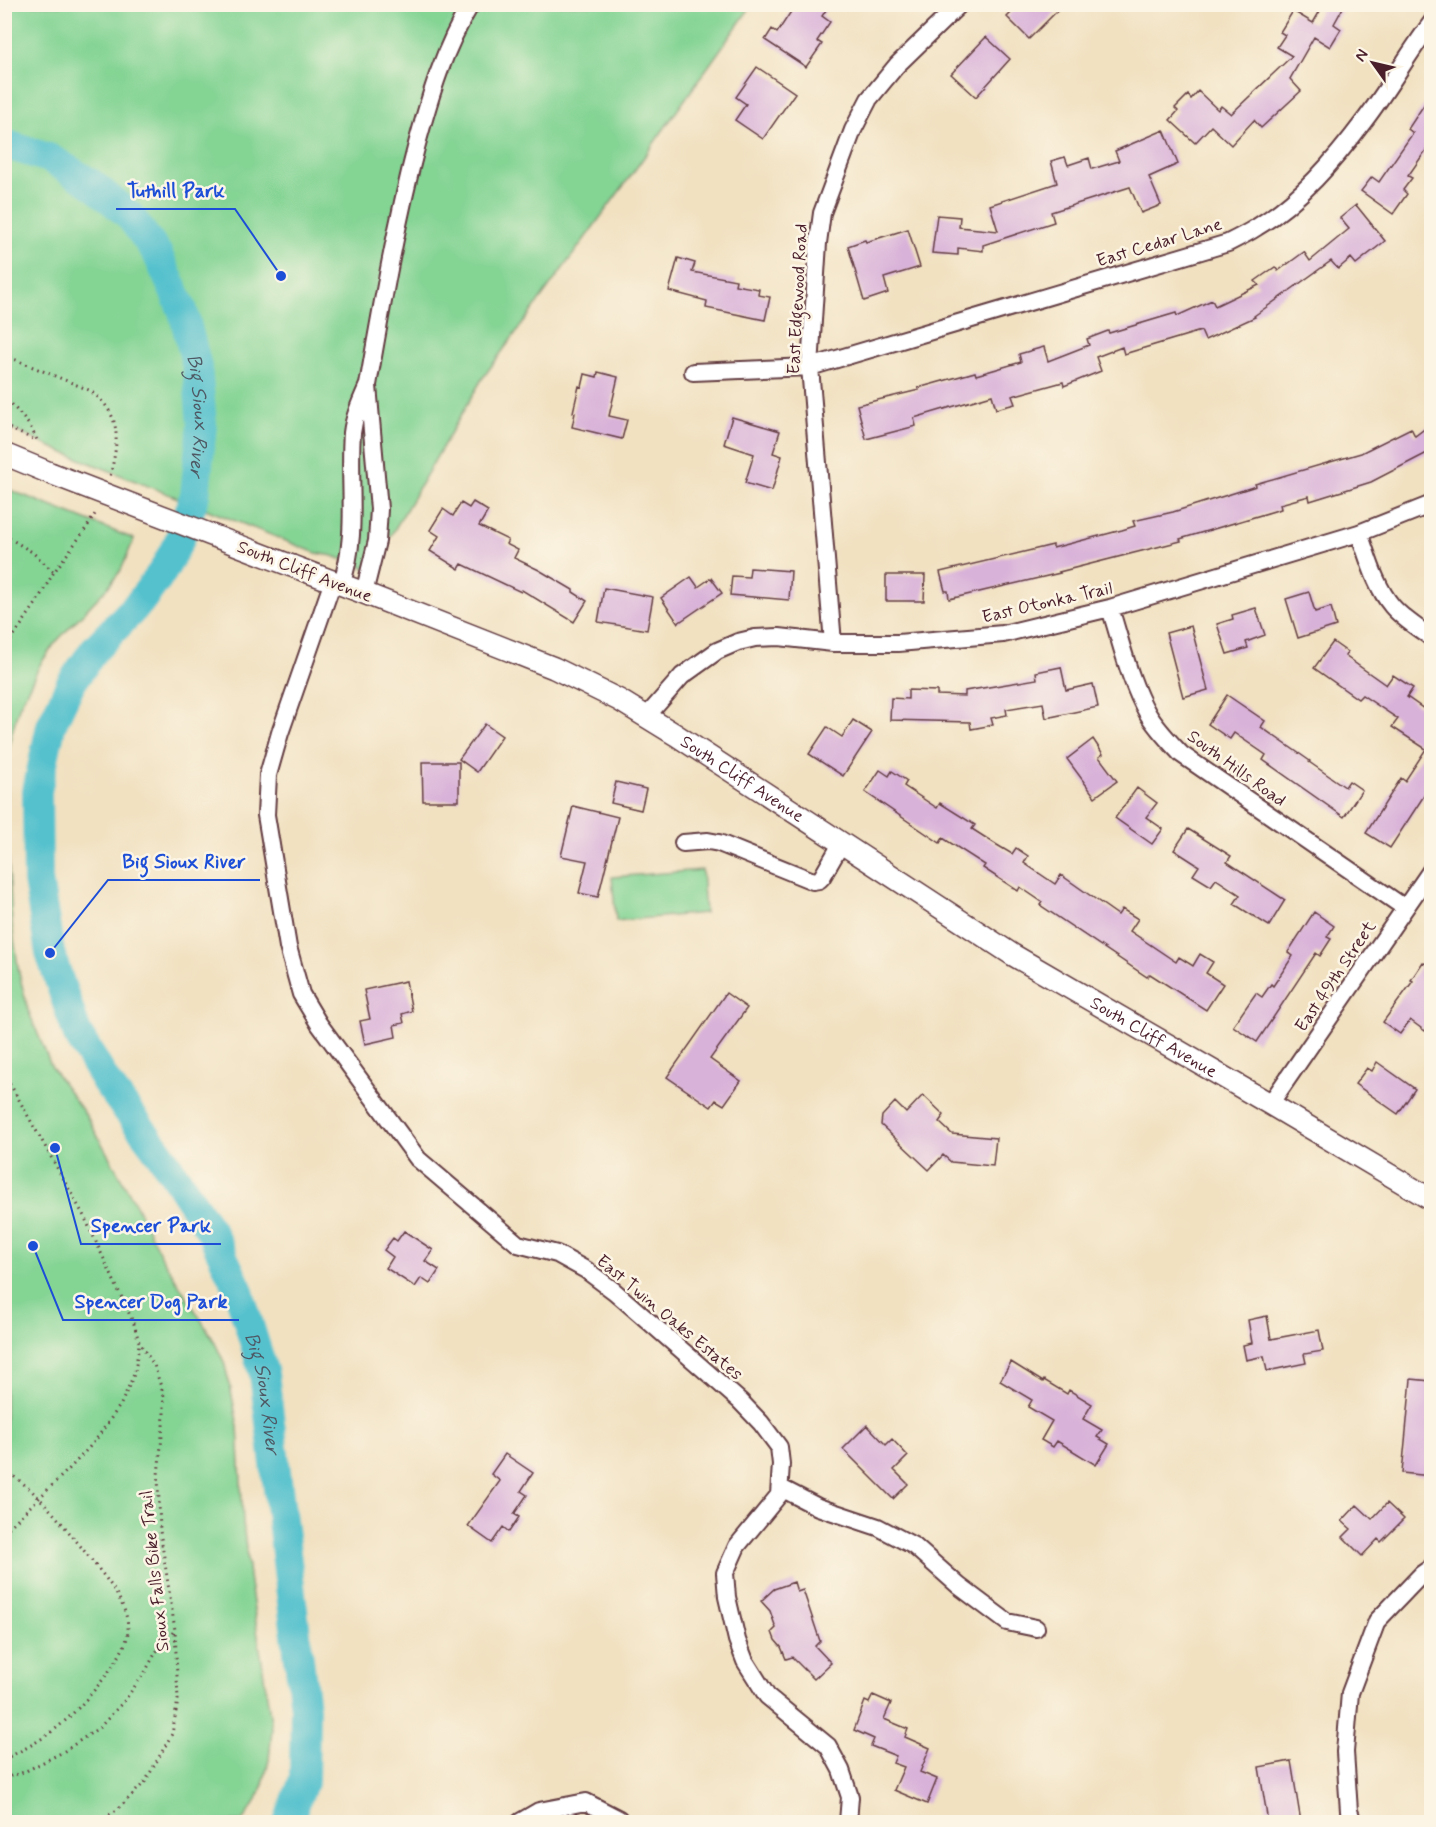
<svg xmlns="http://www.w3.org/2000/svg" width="1436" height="1827" font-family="Mynerve,sans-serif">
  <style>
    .green { fill: #84d494; stroke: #677a60; stroke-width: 1.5 }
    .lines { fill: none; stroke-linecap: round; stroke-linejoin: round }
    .river { stroke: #54c1cd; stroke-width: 30 }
    .building { fill: #d9b2d9 }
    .minor-casing { stroke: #633c42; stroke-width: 20 }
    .major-casing { stroke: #633c42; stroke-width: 24 }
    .path { stroke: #633c42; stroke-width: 3; stroke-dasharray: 1.5 4.5; stroke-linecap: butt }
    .minor { stroke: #fff; stroke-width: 16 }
    .major { stroke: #fff; stroke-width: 21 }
    .major-bridge-casing { stroke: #633c42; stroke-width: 24; stroke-linecap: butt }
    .major-bridge { stroke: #fff; stroke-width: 21 }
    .labels { text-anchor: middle; stroke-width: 5; stroke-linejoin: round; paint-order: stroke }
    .street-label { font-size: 18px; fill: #4a1f2b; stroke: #fcf5e5 }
    .water-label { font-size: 20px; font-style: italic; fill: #4e5864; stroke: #fcf5e5 }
    .leader { fill: none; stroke: #1d4ed8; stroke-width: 2 }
    .callout-dot { fill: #1d4ed8; stroke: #fcf5e5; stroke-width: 2 }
    .callout-label { font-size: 20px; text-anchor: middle; font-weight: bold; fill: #1d4ed8; stroke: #fcf5e5; stroke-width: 5; stroke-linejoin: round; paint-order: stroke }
  </style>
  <rect width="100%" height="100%" fill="#fcf5e5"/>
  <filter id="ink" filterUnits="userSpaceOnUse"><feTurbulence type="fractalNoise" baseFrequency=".0167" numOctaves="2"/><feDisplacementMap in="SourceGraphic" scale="12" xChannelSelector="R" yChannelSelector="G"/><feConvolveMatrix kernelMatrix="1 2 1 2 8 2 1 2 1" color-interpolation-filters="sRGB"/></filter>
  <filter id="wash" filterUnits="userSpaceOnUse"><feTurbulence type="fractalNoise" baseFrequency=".008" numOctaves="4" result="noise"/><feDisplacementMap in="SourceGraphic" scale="24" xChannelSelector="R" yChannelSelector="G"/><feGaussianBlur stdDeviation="1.35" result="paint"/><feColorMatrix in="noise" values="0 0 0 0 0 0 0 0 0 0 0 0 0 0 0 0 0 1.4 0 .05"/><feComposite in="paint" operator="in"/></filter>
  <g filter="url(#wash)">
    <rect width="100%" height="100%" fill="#f1e1c1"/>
    <path class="green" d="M5,5H752L632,174L482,379L371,570L333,556L316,553L60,451L5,426Z
      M5,488L134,539L121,570L108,587L55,643L41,663L19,707L11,736L6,771V815L12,925L19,973L28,1010L52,1068L87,1117L136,1205L161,1256L213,1339L224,1362L230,1386L238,1426L243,1522L249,1576L272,1729L269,1760L263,1784L256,1802L241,1822H5Z
      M702,870L705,913L616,921L612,877Z"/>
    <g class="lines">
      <path class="river" id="s1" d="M4,144L49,158L92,184L129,215L157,253L183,311L197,367L202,425L195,495L179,541L163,571L140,602L94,650L70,685L51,726L37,791L38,880L50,953L77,1033L106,1082L161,1155L212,1233L238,1289L264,1374L305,1708L304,1780L288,1822"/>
    </g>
    <g id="blocks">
      <path class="building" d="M796,4H830L822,16L830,22L817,41L822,44L806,67L765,40L772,29L777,33Z
        M1020,4H1064L1029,39L1007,17Z
        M1324,4H1345L1334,24L1341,29L1330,47L1314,37L1290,79L1301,91L1261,128L1254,120L1231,145L1211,126L1195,143L1170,120L1178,111L1175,108L1188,95L1191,99L1198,91L1218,110L1221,106L1231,114L1292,56L1277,47L1285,35L1280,32L1293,11L1313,23Z
        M986,37L1010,59L976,97L951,74Z
        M757,67L795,93L763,139L735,120L746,104L736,97Z
        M1431,94V143L1408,176L1412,178L1403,190L1407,194L1393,214L1361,191L1372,177L1379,182L1413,133L1408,129Z
        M1164,130L1178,164L1149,177L1161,205L1141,213L1130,187L1051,212L1054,222L983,245V251L958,248V255L932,253L937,215L960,217L959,227L998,231L990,205L1057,183L1051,161L1065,157L1068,165L1089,158L1092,169L1119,161L1115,151Z
        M1356,205L1385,241L1356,264L1351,258L1338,269L1331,261L1254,316L1255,317L1205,340L1201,331L1124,354L1122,347L1096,357L1101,371L1064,386L1063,382L1012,396L1015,404L996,409L992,395L914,418L916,426L866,439L857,405L919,390L918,388L975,372L976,375L1021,362L1019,354L1044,347L1048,361L1089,345L1087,339L1108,331L1109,333L1176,313L1177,316L1212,300L1215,306L1259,285L1255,281L1275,267L1278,271L1304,252L1310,261L1349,229L1340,218Z
        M908,229L920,267L884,278L888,293L864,301L848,246L865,240L866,242Z
        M678,258L695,263L692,272L736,280L735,285L759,289L758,295L770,297L765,320L706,308L707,301L669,291Z
        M598,372L618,377L609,416L627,420L622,439L572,427L575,413L573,412L579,386L582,387L585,374L597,377Z
        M732,417L780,431L773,453L782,456L772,491L745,483L754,454L724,444Z
        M1431,424V451L1371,482L1310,501L1309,496L1280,504L1281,509L1180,539L1181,541L1059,572L1060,573L949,599L948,591H945L940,572L1053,545V548L1122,530L1135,526L1133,521L1173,512L1256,486L1255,484L1361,453L1411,428L1415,436Z
        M473,502L488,511L479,526L508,540L506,544L518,550L514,558L539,570L573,590V592L587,601L574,622L522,590L521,592L462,564L459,569L430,551L439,536L430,530L443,509L453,516L461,503L469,508Z
        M750,568L791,571L789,600L730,595L732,576L749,577Z
        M886,575H925L924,601H886Z
        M691,577L698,587L711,578L722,593L678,623L661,598Z
        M604,588L653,597L647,630L598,622Z
        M1309,592L1315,612L1331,607L1336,626L1298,638L1286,599Z
        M1256,608L1265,635L1246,642L1248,648L1227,654L1217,624L1233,619L1232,615Z
        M1191,626L1208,690L1183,697L1166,633Z
        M1333,642L1347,652L1345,656L1386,685L1393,675L1413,688L1407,697L1431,714V785L1390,848L1366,833L1401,778L1405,781L1426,749L1392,727L1398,719L1362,695L1358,699L1314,668Z
        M1061,667L1066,690L1093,684L1098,707L1046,718L1043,703L1006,709L1007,715L991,718L993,725L971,729L970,722L890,720L891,698L908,699V690L937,691V695L965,696V691L1037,679L1036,672Z
        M1227,695L1265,721L1261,727L1310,761L1309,762L1345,787L1349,781L1362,790L1344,817L1263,760L1266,755L1234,733L1230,739L1208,724Z
        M853,720L872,732L843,776L809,754L827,727L842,737Z
        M485,724L502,736L477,772L459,759Z
        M1093,739L1103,754L1099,757L1117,781L1095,797L1067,759Z
        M422,762H459V801H423Z
        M880,770L889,776L892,771L907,781L904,786L937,808L940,803L975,825L972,829L997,845L1012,854L1016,848L1028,856L1024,863L1055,884L1061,875L1118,915L1122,909L1138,919L1130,931L1176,962L1179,957L1193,966L1200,954L1213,962L1206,973L1223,984L1206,1010L1150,974L1147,977L1040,905L1042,902L1020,887L1018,891L983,868L985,865L943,838L940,843L865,792Z
        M616,782L646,789L641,810L611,803Z
        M1137,788L1157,803L1146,817L1163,829L1152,844L1115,818Z
        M573,806L618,817L598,897L579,893L587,861L561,856Z
        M1188,829L1231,856L1227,862L1285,900L1269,926L1234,904L1240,895L1216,879L1211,886L1193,875L1199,866L1174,850Z
        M1314,912L1334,926L1327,937L1331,939L1320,956L1316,953L1257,1042L1233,1026L1256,993L1262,997L1271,984L1273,986L1293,956L1288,952Z
        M1423,962L1431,968V1023L1425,1031L1410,1020L1400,1034L1383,1022L1413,981L1411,980Z
        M406,981L412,1011L402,1014L404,1023L394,1025L396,1037L365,1044L360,1021L370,1019L364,990Z
        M726,993L747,1008L710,1059L741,1081L724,1105L716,1100L711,1107L667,1077Z
        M1377,1062L1415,1089L1398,1114L1355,1084L1367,1068L1372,1071Z
        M923,1095L944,1115L939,1122L952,1134L996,1138L993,1166L951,1162L943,1155L929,1170L881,1125L882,1116L895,1102L906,1113Z
        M404,1231L433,1250L425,1261L439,1270L430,1284L421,1278L415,1287L386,1268L393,1257L384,1250L393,1238L397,1241Z
        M1267,1316L1271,1339L1319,1330L1323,1351L1304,1354L1306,1363L1267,1371L1264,1356L1246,1360L1243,1345L1252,1343L1248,1320Z
        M1011,1362L1043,1382L1044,1380L1067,1394L1069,1390L1092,1404L1083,1419L1102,1430L1097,1437L1109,1444L1096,1465L1057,1441L1053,1447L1041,1440L1052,1421L1028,1407L1032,1400L1000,1381Z
        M1411,1379L1431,1381V1476L1402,1473Z
        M867,1425L886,1445L892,1439L908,1456L894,1470L908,1484L893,1499L843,1449Z
        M505,1454L533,1473L521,1491L527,1495L514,1514L519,1517L509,1532L503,1527L492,1543L468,1526L500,1481L491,1474Z
        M1387,1503L1404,1519L1381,1542L1378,1539L1362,1556L1343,1537L1351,1529L1342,1521L1357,1505L1372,1519Z
        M794,1582L797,1592L803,1590L820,1641L815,1646L831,1663L814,1679L792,1657L786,1659L781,1647L775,1640L772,1632L776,1628L770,1611L761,1601L774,1589Z
        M873,1695L891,1703L884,1719L908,1729L905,1737L930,1748L920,1772L937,1779L927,1804L894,1790L904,1767L893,1763L896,1756L871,1746L874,1739L854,1730L865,1701L869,1703Z
        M1291,1761L1301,1822H1268L1259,1767Z"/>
    </g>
  </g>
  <g filter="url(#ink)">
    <use href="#blocks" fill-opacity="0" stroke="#633c42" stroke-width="1.5"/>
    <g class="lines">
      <g class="minor-casing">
        <path id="minor" d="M693,372L810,367L1228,243C1238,238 1248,233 1257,227C1300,201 1334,161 1364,121C1388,90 1408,54 1432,22
          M1359,533C1368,557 1375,586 1392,606C1403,619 1418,628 1432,638
          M333,581L280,733L268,775L266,815L288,947L301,994L319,1024L418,1159L518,1244L557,1254L586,1270L614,1291L740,1401L761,1423L779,1447L781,1464L779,1495L737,1546L725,1573L727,1597L737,1640L745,1661L767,1696L828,1746L841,1770L850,1797L848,1822
          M341,584C359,537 348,483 352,433C354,416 361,401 368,385C382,305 396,224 417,144C430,96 444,48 471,4
          M364,593L377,541L379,509L368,386
          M1110,608C1121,642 1130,683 1148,714C1157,729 1169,741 1181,754L1405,908
          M833,643L810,367L818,243L822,213L853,130L869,99L897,65L960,4
          M647,716L682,676L717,651L738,642L755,638L779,637L833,643H898L1003,634L1110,608L1359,533L1432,504
          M683,843L708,841L719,843L813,881L819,880L822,877L841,844
          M1270,1104L1432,869
          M781,1488L818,1507L878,1527L914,1546L959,1586L1007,1622L1036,1628
          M520,1822L539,1811L586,1802L619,1819L620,1822
          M1353,1822L1349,1811L1345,1752L1350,1693L1377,1621L1422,1574L1432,1567"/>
      </g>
      <g class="major-casing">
        <g id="major">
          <path d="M4,454L50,473"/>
          <path id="s2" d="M292,566L364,593L554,668L619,700L676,735L1013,955L1270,1104L1432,1200"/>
        </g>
      </g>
      <path class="path" d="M4,355L89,390C124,415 118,441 110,477
        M4,395L30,426L37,440
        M4,426L35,440
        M4,535L32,552L54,572
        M4,650L35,605L54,572L87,527L97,511
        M4,1073L84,1216L134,1324L139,1342L154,1365L164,1396V1416L158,1475L160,1531L175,1630L178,1700L172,1734L145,1782L118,1809L98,1822
        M4,1470C36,1489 59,1520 82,1548C99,1571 129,1600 128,1631C128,1656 79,1710 59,1726C43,1739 24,1750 4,1759
        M4,1532L71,1467L95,1441L121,1404L135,1372L139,1344
        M4,1778L24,1772L63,1752L100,1727L125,1700L145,1672L156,1652L175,1630"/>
      <use href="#minor" class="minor"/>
      <use href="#major" class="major"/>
      <g class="major-bridge-casing">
        <path id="major-bridge" d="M50,473L292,566"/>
      </g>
      <use href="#major-bridge" class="major-bridge"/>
    </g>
  </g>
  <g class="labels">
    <g class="street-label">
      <text transform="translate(1159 242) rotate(-17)" y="6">East Cedar Lane</text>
      <text transform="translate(797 299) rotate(-87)" y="6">East Edgewood Road</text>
      <text transform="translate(305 571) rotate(21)" y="6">South Cliff Avenue</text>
      <text transform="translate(1047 602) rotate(-13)" y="6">East Otonka Trail</text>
      <text transform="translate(1237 768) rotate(36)" y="6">South Hills Road</text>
      <text dy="6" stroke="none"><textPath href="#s2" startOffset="500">South Cliff Avenue</textPath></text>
      <text transform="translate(1335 976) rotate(-56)" y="6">East 49th Street</text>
      <text dy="6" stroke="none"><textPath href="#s2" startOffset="986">South Cliff Avenue</textPath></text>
      <text transform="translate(670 1317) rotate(40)" y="6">East Twin Oaks Estates</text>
      <text transform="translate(154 1571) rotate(-96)" y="6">Sioux Falls Bike Trail</text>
    </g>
    <g class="water-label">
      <text dy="7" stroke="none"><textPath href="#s1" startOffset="363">Big Sioux River</textPath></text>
      <text dy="7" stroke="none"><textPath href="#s1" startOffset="1443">Big Sioux River</textPath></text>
    </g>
  </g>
  <path class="leader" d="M281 276L235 209H116M50 953L108 880H260M55 1148L81 1244H221M33 1246L63 1320H239"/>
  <g class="callout-dot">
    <circle cx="281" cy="276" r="6"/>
    <circle cx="50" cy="953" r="6"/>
    <circle cx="55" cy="1148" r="6"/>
    <circle cx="33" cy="1246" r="6"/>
  </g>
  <g class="callout-label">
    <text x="176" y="197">Tuthill Park</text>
    <text x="184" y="868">Big Sioux River</text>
    <text x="151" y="1232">Spencer Park</text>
    <text x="151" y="1308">Spencer Dog Park</text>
  </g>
  <rect width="1436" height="1827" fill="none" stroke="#fcf5e5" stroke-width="24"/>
  <g transform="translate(1373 63) rotate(304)" stroke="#fcf5e5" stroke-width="4.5" paint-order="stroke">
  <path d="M0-4.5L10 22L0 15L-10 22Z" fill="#4a1f2b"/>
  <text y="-9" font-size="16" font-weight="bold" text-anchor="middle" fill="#4a1f2b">N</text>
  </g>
</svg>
